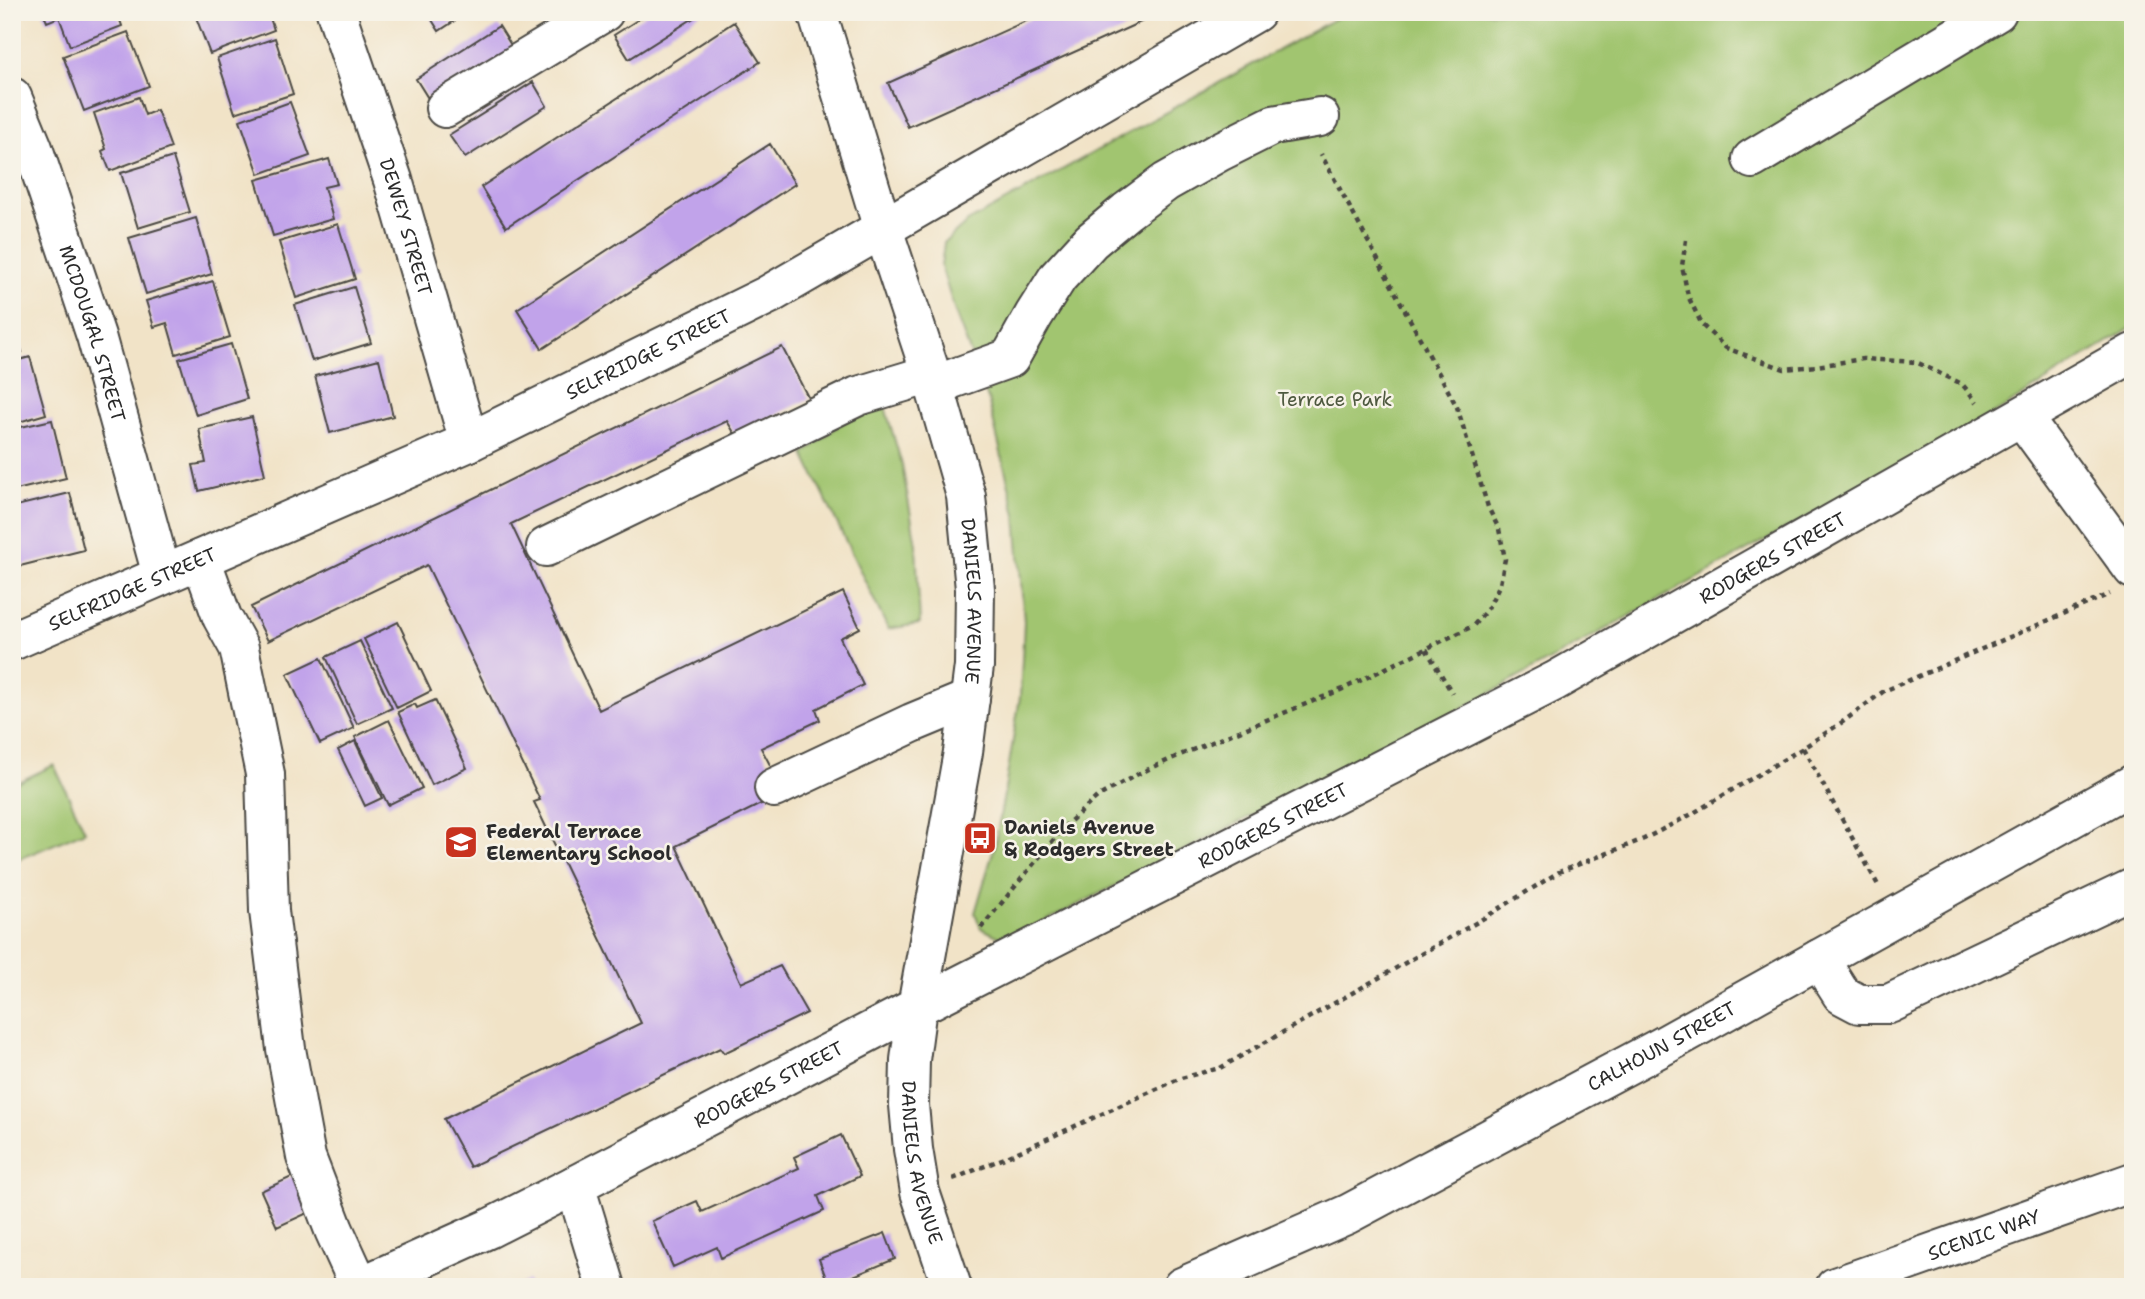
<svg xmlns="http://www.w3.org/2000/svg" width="2145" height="1299" font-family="'Shantell Sans',sans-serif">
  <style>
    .green { fill: #a1c56f; stroke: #66784d; stroke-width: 2 }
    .building { fill: #c1a3ea }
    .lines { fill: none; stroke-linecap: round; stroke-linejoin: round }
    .minor-casing { stroke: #494742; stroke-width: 42 }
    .path { stroke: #494742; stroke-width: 4.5; stroke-dasharray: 5 5; stroke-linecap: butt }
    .minor { stroke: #fff; stroke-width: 38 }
    .labels { text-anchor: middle; stroke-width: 5; stroke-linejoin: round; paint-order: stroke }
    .street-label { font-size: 19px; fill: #2b2b2b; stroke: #f7f3e8 }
    .park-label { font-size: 19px; fill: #4e593f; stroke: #f7f3e8 }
    .poi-label { font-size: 19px; font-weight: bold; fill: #2b2b2b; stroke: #f7f3e8; text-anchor: start }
  </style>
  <rect width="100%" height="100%" fill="#f7f3e8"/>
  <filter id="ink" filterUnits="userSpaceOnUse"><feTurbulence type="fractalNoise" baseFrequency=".0143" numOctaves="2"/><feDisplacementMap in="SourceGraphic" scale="14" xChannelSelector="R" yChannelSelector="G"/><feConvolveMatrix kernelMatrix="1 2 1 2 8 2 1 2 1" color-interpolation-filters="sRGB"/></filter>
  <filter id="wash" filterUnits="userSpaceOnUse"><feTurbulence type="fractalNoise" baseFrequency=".00686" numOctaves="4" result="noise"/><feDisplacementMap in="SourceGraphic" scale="28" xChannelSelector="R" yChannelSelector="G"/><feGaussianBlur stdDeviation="1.57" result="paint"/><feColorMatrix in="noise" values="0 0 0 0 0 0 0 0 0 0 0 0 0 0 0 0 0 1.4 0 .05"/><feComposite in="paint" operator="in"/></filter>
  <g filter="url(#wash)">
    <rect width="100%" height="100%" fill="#f1e3c7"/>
    <path class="green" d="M1347,12H2133V326L2002,409L1474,702L1007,941L981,928L975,913L995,845L1005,789L1020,697L1024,622L1016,515L988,399L955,312L941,266L944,243L966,223Z
      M883,400L902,465L916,544L920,624L888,629L804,454L856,411Z
      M54,765L85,831L12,862V785Z"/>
    <g id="blocks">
      <path class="building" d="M43,12H117L122,26L70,46L59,17L47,22Z
        M194,12H268L274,30L210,54Z
        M427,12H468L439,31Z
        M650,12H703L629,59L614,35Z
        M1046,12H1163L908,127L888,83Z
        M734,22L760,62L506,227L481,187Z
        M499,26L514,50L431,103L416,79Z
        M128,32L149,86L84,111L63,56Z
        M275,38L293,94L235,113L217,58Z
        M533,82L547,106L465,158L449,135Z
        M139,97L145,115L157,110L171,148L110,171L102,151L106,149L94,113Z
        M290,102L310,156L259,174L240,120Z
        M770,144L795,184L542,349L517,309Z
        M173,157L190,212L138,228L121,173Z
        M329,159L337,184L324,187L333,219L273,236L256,180Z
        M196,218L212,274L146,294L129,238Z
        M338,224L355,279L296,298L279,242Z
        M213,281L230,337L176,354L167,323L154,327L146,301Z
        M354,287L371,343L312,361L295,305Z
        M12,321L22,352L12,355Z
        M231,344L247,399L196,415L179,359Z
        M782,347L809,399L735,434L727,421L511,524L599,710L843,592L860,628L840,638L863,685L816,709L820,720L761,748L776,776L767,801L676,846L741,983L780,966L807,1013L724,1053L720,1048L470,1167L444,1119L641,1023L534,802L540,800L427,565L268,641L251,607Z
        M30,357L46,414L12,424V362Z
        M379,359L393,416L330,433L315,376Z
        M252,417L265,475L199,491L193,465L206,463L199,429Z
        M52,420L66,478L12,491V429Z
        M70,493L84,550L20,566L12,535V507Z
        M398,622L431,691L397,708L364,639Z
        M360,641L392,708L357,724L326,657Z
        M321,658L354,728L320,744L287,674Z
        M435,700L467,768L432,785L398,712L415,704L417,708Z
        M389,720L422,788L388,805L355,737Z
        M355,741L382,798L365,806L338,750Z
        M841,1135L860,1176L818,1196L824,1211L721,1258L717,1247L673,1267L652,1221L697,1201L702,1212L799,1168L794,1157Z
        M296,1175L312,1211L277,1227L261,1191Z
        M885,1233L895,1259L829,1286L819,1259Z
        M528,1280L531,1287H515Z"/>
    </g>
  </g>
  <g filter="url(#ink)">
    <use href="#blocks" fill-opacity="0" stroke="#494742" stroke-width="2"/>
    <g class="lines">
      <g class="minor-casing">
        <g id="minor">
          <path id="s1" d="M336,12L393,180L469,442"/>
          <path id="s2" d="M817,12L883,229L931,374L966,496L975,589L974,666L963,752L917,1007L910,1060L909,1105L913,1149L920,1192L952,1287"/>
          <path id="s3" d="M12,97L33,148L96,336L162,575"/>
          <path d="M445,108L604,12"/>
          <path d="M1752,159L1997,12"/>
          <path d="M935,385L1010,358L1034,315L1058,277L1091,241L1127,211L1166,182L1219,152L1273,125L1320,117"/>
          <path d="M2022,417L2133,569"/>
          <path d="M546,547L858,396L931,374"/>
          <path d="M201,559L222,617L239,648L265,774L269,911L286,1049L306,1157L334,1230L360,1287"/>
          <path id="s4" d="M12,641L469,442L768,295L1256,12"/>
          <path d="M774,788L912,723L970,699"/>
          <path d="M1819,959L1842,995L1859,1004H1889L2133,888"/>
          <path d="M575,1185L606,1287"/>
          <path id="s5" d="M359,1287L488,1229L575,1185L917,1007L1555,681L2133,353"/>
          <path id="s6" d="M1182,1287L1348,1214L1661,1047L2133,784"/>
          <path id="s7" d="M1835,1287L2133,1182"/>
        </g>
      </g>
      <path class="path" d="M1686,240L1682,266L1688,296L1702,325L1726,348L1784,369L1817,366L1863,359L1916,362L1962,384L1977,402
        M1426,649L1452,693
        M1803,748L1878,885
        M981,928L1064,827L1097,797L1138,774L1180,755L1343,689L1473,626L1488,608L1500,584L1505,559L1499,529L1488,507L1457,407L1321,154
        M953,1179L1007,1157L1181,1078L1220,1068L1479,921L1559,872L1644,839L1690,815L1803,748L1844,721L1884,691L2110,594"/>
      <use href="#minor" class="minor"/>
    </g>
  </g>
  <defs>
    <g id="bus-square" transform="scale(1.75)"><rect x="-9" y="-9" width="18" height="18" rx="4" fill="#c8321e" stroke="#f7f3e8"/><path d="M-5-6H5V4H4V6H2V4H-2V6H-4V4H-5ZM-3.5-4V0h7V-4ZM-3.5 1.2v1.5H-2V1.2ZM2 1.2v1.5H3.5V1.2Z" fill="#fff"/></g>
    <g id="school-square" transform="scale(1.75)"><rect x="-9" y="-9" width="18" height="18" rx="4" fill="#c8321e" stroke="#f7f3e8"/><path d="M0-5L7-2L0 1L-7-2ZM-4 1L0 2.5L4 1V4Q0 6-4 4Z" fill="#fff"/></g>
  </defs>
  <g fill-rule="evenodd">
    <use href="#bus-square" x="980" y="838"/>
    <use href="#school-square" x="461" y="842"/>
  </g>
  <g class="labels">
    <g class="street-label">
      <text dy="7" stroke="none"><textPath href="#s1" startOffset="226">DEWEY STREET</textPath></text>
      <text dy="7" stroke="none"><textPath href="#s3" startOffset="250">MCDOUGAL STREET</textPath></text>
      <text dy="7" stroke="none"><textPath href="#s4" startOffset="698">SELFRIDGE STREET</textPath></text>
      <text dy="7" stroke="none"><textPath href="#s5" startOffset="1591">RODGERS STREET</textPath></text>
      <text dy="7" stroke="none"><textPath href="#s4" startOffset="131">SELFRIDGE STREET</textPath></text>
      <text dy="7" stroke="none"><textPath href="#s2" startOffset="612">DANIELS AVENUE</textPath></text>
      <text dy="7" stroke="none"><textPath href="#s5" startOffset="1024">RODGERS STREET</textPath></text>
      <text dy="7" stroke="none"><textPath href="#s6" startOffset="537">CALHOUN STREET</textPath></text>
      <text dy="7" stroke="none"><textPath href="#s5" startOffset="457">RODGERS STREET</textPath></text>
      <text dy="7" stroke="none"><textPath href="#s2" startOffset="1180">DANIELS AVENUE</textPath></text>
      <text dy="7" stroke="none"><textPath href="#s7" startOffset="158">SCENIC WAY</textPath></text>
    </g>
    <g class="park-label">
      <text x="1335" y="406">Terrace Park</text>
    </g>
    <g class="poi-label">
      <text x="1004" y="834">Daniels Avenue<tspan x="1004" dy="22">&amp; Rodgers Street</tspan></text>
      <text x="486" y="838">Federal Terrace<tspan x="486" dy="22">Elementary School</tspan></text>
    </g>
  </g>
  <rect width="2145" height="1299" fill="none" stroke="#f7f3e8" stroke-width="42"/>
</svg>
